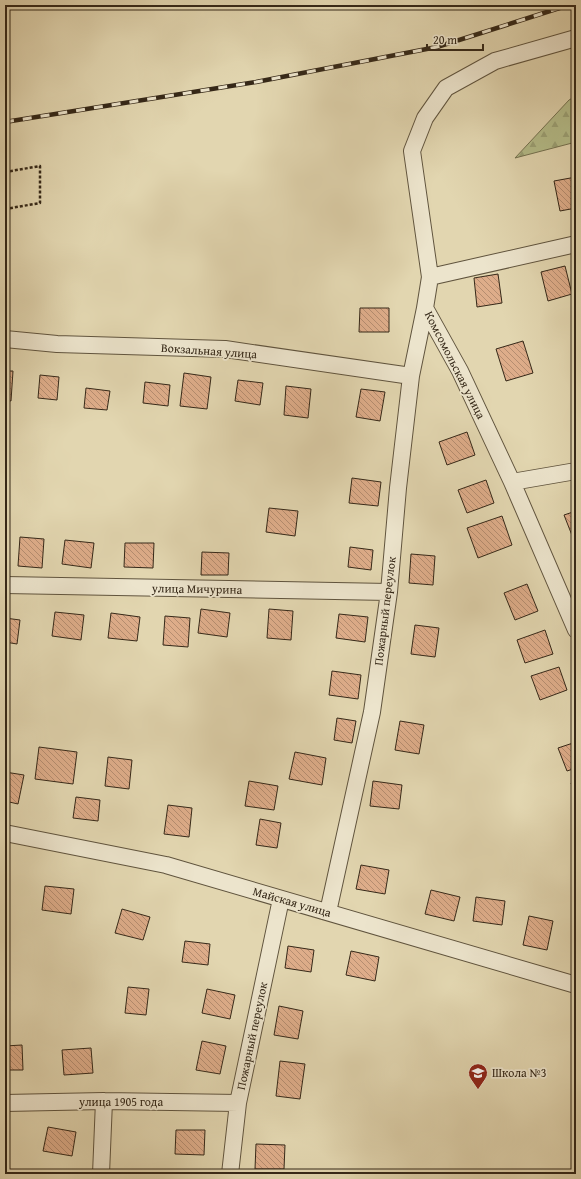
<svg xmlns="http://www.w3.org/2000/svg" width="581" height="1179" font-family="'Gentium Book Plus',serif">
  <style>
    .forest { fill: url(#forest-firs); stroke: #757251 }
    .building { fill: url(#building-back-hatch); stroke: #352818 }
    .lines { fill: none; stroke-linecap: round; stroke-linejoin: round }
    .street-casing { stroke: #60543e; stroke-width: 18 }
    .path { stroke: #352818; stroke-width: 2.5; stroke-dasharray: 3 2; stroke-linecap: butt }
    .street { stroke: #ece4cc; stroke-width: 16 }
    .rail-casing { stroke: #352818; stroke-width: 4.5 }
    .rail { stroke: #ece4cc; stroke-width: 3; stroke-dasharray: 9; stroke-linecap: butt }
    .labels { text-anchor: middle; stroke-width: 3.5; stroke-linejoin: round; paint-order: stroke }
    .street-label { font-size: 12px; fill: #352818; stroke: #ece4cc }
    .poi-label { font-size: 12px; fill: #352818; stroke: #ece4cc; text-anchor: start }
  </style>
  <defs>
    <pattern id="forest-firs" width="22" height="20" patternUnits="userSpaceOnUse"><rect width="22" height="20" fill="#b5bd8a"/><path d="M5 1l3.5 6h-7zM16 11l3.5 6h-7z" fill="#9ca276"/></pattern>
    <pattern id="building-back-hatch" width="6" height="6" patternUnits="userSpaceOnUse"><rect width="6" height="6" fill="#dead8a"/><path d="M-1 5l2 2M0 0l6 6M5-1l2 2" fill="none" stroke="#b58d70"/></pattern>
  </defs>
  <rect width="100%" height="100%" fill="#e2d6b0"/>
  <filter id="stains"><feTurbulence type="fractalNoise" baseFrequency=".005" numOctaves="4"/><feColorMatrix values="0 0 0 0 .2 0 0 0 0 .09 0 0 0 0 .02 0 0 0 .5 -.17"/></filter>
  <radialGradient id="worn" r=".72"><stop offset=".6" stop-color="#630" stop-opacity="0"/><stop offset="1" stop-color="#630" stop-opacity=".3"/></radialGradient>
  <path class="forest" d="M576,96V142L515,158L569,100Z"/>
  <path class="building" d="M576,177V208L560,211L554,181Z
    M565,266L572,294L548,301L541,272Z
    M498,274L502,303L477,307L474,278Z
    M360,308H389V332H359Z
    M523,341L533,373L506,381L496,349Z
    M5,371H13L11,401L5,400Z
    M184,373L211,377L207,409L180,406Z
    M40,375L59,377L57,400L38,398Z
    M238,380L263,383L260,405L235,401Z
    M145,382L170,385L168,406L143,403Z
    M286,386L311,389L308,418L284,415Z
    M86,388L110,391L107,410L84,408Z
    M361,389L385,392L380,421L356,417Z
    M467,432L475,455L447,465L439,442Z
    M352,478L381,482L378,506L349,503Z
    M486,480L494,503L467,513L458,490Z
    M269,508L298,511L295,536L266,532Z
    M576,511V542L575,543L564,515Z
    M502,516L512,545L478,558L467,528Z
    M20,537L44,539L42,568L18,566Z
    M65,540L94,543L91,568L62,564Z
    M125,543H154L153,568L124,567Z
    M350,547L373,550L371,570L348,567Z
    M202,552L229,553L228,575H201Z
    M411,554L435,556L433,585L409,583Z
    M527,584L538,611L515,620L504,593Z
    M201,609L230,613L227,637L198,633Z
    M269,609L293,611L291,640L267,638Z
    M55,612L84,615L81,640L52,636Z
    M111,613L140,617L137,641L108,638Z
    M339,614L368,617L365,642L336,638Z
    M165,616L190,618L188,647L163,645Z
    M5,618L20,620L17,644L5,642Z
    M415,625L439,628L435,657L411,654Z
    M545,630L553,654L525,663L517,640Z
    M559,667L567,690L540,700L531,676Z
    M332,671L361,675L358,699L329,695Z
    M337,718L356,721L352,743L334,740Z
    M400,721L424,725L419,754L395,750Z
    M576,742V768L567,771L558,748Z
    M39,747L77,752L73,784L35,779Z
    M295,752L326,758L322,785L289,779Z
    M108,757L132,760L129,789L105,786Z
    M5,772L24,775L18,804L5,801Z
    M249,781L278,786L274,810L245,806Z
    M373,781L402,785L399,809L370,806Z
    M576,781V798L571,783Z
    M76,797L100,800L98,821L73,818Z
    M168,805L192,808L189,837L164,834Z
    M260,819L281,823L277,848L256,845Z
    M361,865L389,870L385,894L356,889Z
    M45,886L74,889L71,914L42,910Z
    M431,890L460,897L454,921L425,914Z
    M476,897L505,901L502,925L473,921Z
    M122,909L150,917L143,940L115,933Z
    M529,916L553,921L547,950L523,945Z
    M185,941L210,944L208,965L182,962Z
    M288,946L314,950L311,972L285,968Z
    M351,951L379,957L375,981L346,975Z
    M128,987L149,989L146,1015L125,1013Z
    M207,989L235,995L230,1019L202,1013Z
    M279,1006L303,1011L298,1039L274,1035Z
    M202,1041L226,1046L220,1074L196,1070Z
    M22,1045L23,1070H5V1046Z
    M91,1048L93,1073L64,1075L62,1050Z
    M280,1061L305,1064L300,1099L276,1096Z
    M48,1127L76,1132L72,1156L43,1151Z
    M176,1130H205L204,1155L175,1154Z
    M256,1144L285,1145L284,1169H255Z"/>
  <g class="lines">
    <g class="street-casing">
      <path id="street" d="M576,38L495,61L446,88L425,118L412,151L430,277L425,308L460,371L512,482L576,630
        M430,277L576,244
        M5,339L57,344L225,349L411,376
        M512,482L576,471
        M5,585L389,592
        M5,833L166,865L576,985
        M328,912L372,712L389,592L398,488L411,376L425,308
        M5,1103L104,1101L238,1103
        M101,1174L104,1101
        M230,1174L238,1103L281,899"/>
    </g>
    <path class="path" d="M5,172L40,166V203L5,209"/>
    <use href="#street" class="street"/>
    <g class="rail-casing">
      <path id="rail" d="M5,122L256,82L437,47L569,5"/>
    </g>
    <use href="#rail" class="rail"/>
  </g>
  <defs>
    <g id="school-pin" transform="scale(1)"><path d="M0 17L-7.5 6A9.5 9.5 0 1 1 7.5 6Z" fill="#8f2418" stroke="#ece4cc"/><path d="M0-5L7-2L0 1L-7-2ZM-4 1L0 2.5L4 1V4Q0 6-4 4Z" fill="#fff"/></g>
  </defs>
  <g fill-rule="evenodd">
    <use href="#school-pin" x="478" y="1073"/>
  </g>
  <g class="labels">
    <g class="street-label">
      <text transform="translate(209 351) rotate(4)" y="4">Вокзальная улица</text>
      <text transform="translate(455 365) rotate(63)" y="4">Комсомольская улица</text>
      <text transform="translate(197 589) rotate(1)" y="4">улица Мичурина</text>
      <text transform="translate(385 611) rotate(-83)" y="4">Пожарный переулок</text>
      <text transform="translate(292 902) rotate(16)" y="4">Майская улица</text>
      <text transform="translate(252 1036) rotate(-78)" y="4">Пожарный переулок</text>
      <text x="121" y="1106">улица 1905 года</text>
    </g>
    <g class="poi-label">
      <text x="492" y="1077">Школа №3</text>
    </g>
  </g>
  <rect width="581" height="1179" fill="none" stroke="#e2d6b0" stroke-width="20"/>
  <rect x="6" y="6" width="569" height="1167" fill="none" stroke="#352818" stroke-width="2"/>
  <rect x="10" y="10" width="561" height="1159" fill="none" stroke="#352818"/>
  <path d="M427 44v6h56v-6" fill="none" stroke="#352818" stroke-width="2"/>
  <text x="433" y="44" font-size="12" fill="#352818" stroke="#ece4cc" stroke-width="3" paint-order="stroke">20 m</text>
  <rect width="100%" height="100%" filter="url(#stains)"/>
  <rect width="100%" height="100%" fill="url(#worn)"/>
</svg>
